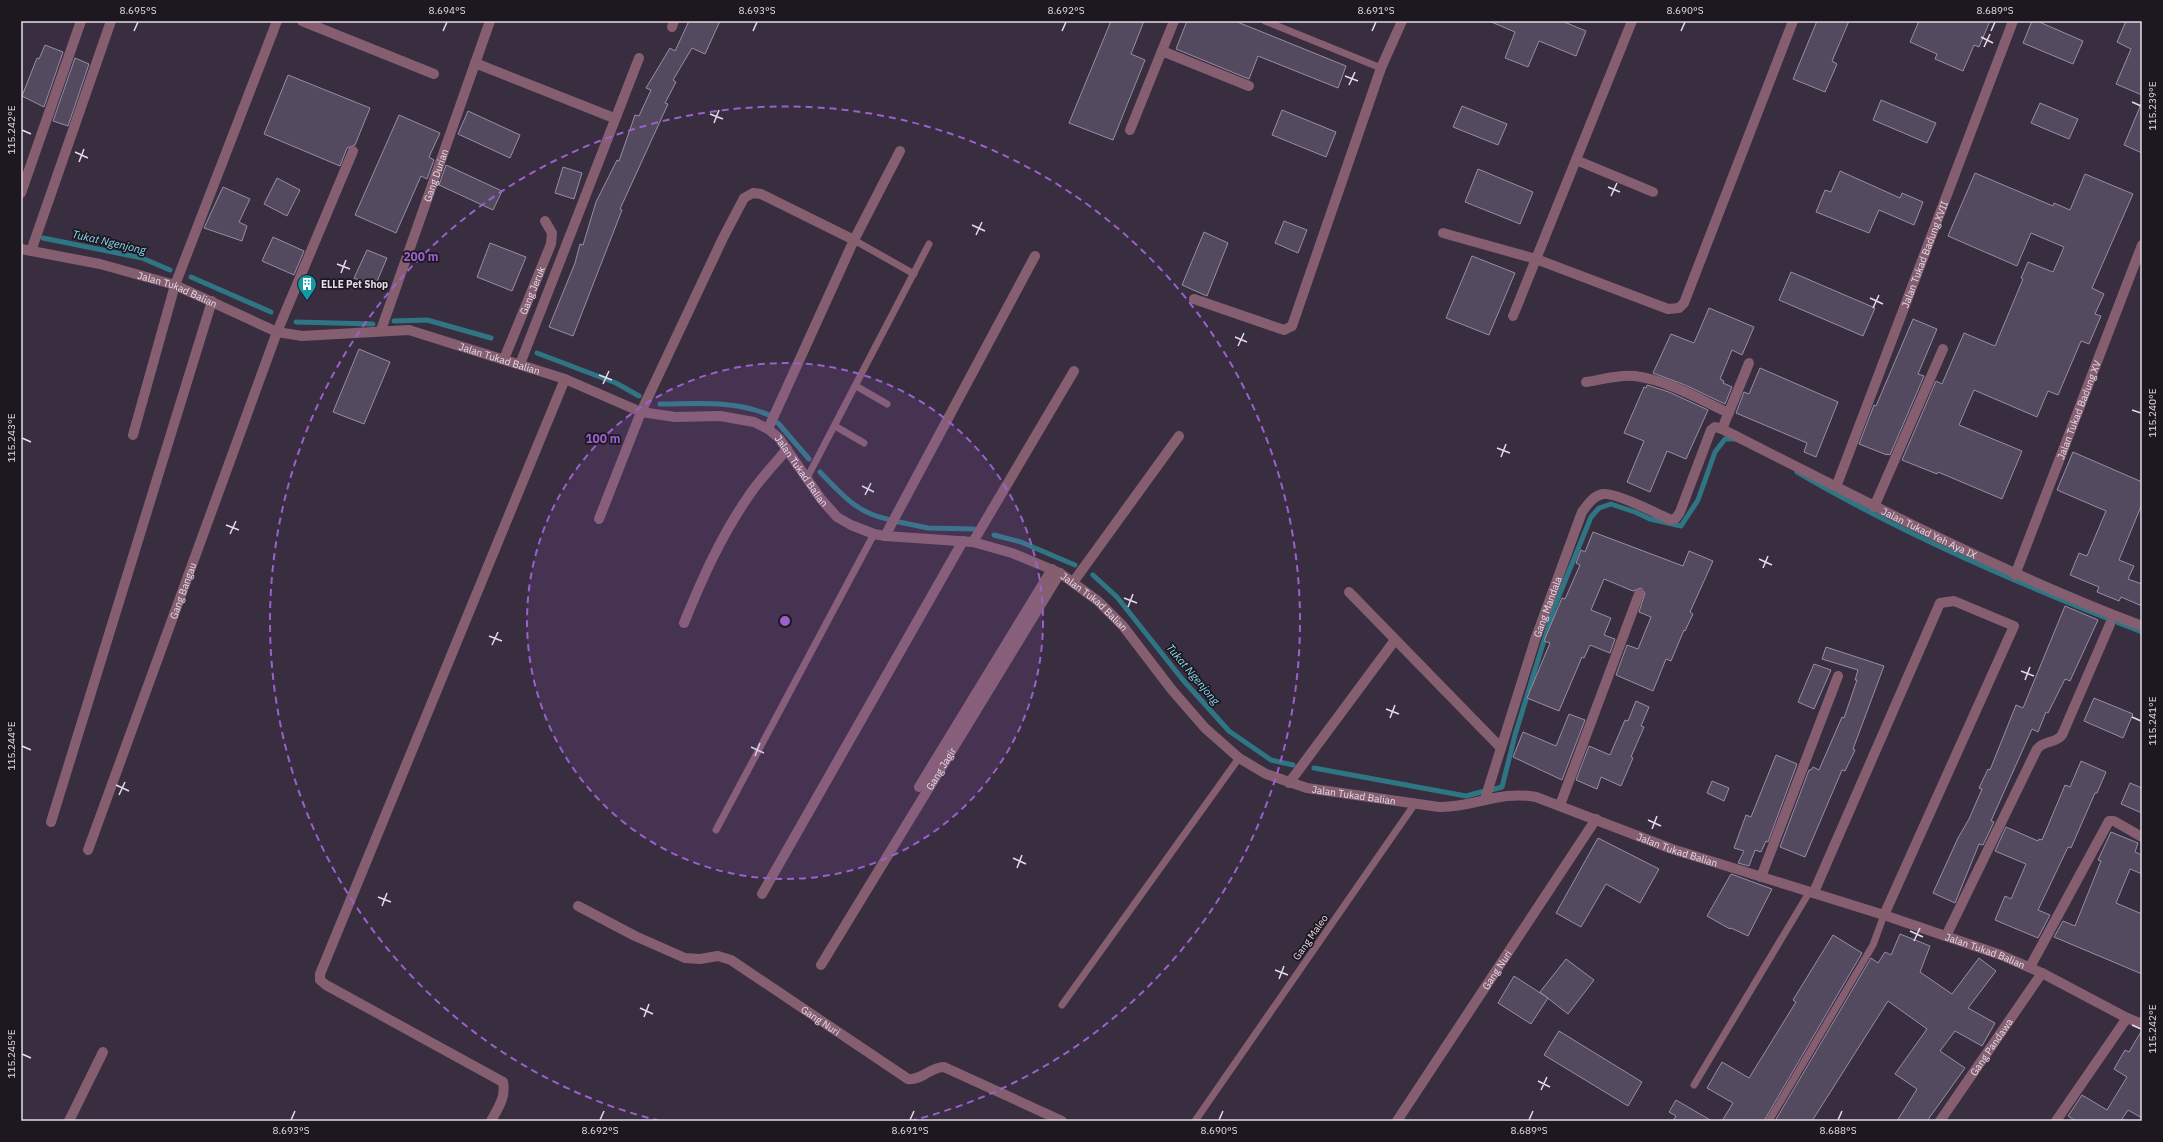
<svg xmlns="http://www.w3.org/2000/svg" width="2163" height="1142" font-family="'IBM Plex Sans',sans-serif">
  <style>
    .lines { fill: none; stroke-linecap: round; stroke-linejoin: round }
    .stream { stroke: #2f7685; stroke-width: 5 }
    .building { fill: #544a5f; stroke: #988da5 }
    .service { stroke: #855f70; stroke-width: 7 }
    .minor { stroke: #855f70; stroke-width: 10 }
    .tertiary { stroke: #855f70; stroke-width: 10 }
    .ticks { fill: none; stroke: #e4dce9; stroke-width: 1.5 }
    .ring { fill: none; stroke: #9a61cc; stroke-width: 2; stroke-dasharray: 7 5 }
    .labels { text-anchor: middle; stroke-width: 3.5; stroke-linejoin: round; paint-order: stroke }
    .street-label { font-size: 10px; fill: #e4dce9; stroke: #1d1720 }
    .poi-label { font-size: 10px; font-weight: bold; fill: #e4dce9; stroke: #1d1720; text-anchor: start }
    .water-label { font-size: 11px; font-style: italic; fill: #83def3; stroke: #1d1720 }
    .centre { fill: #9a61cc; stroke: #1d1720; stroke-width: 2 }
    .ring-label { font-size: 12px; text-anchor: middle; font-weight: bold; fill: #9a61cc; stroke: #1d1720; stroke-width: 3.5; stroke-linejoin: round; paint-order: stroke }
    .neatline { fill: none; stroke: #e4dce9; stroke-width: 1.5 }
    .ticks-label { font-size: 10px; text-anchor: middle; fill: #e4dce9 }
  </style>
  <rect width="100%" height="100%" fill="#392d40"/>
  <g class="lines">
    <path class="stream" d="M43,238L142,258L170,270
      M191,277L271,312
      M394,321L427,320L491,338
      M296,322L373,324
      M537,353L616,383L639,396
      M660,404C697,404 734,400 769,415
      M778,423L809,459
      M820,472C840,493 857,513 887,519
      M1797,472C1906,536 2024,586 2142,632
      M899,522L928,528L974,529
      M994,535L1021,542L1075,565
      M1093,575L1117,597L1183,680L1229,731L1271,760L1293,765
      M1314,768L1466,796L1485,791
      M1491,790L1502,787L1515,735L1554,608L1591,517L1599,508L1611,504L1635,512L1650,519L1681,526L1698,500L1715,452L1725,439H1735"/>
  </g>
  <path class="building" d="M689,21H720L705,54L692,48L673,80L676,82L665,103L668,104L620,209L622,210L573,336L549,327L575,263L580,244L583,245L596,202L617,160L619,161L635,115L639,116L651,90L646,88L670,48L675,51Z
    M1111,21H1144L1131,54L1145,60L1113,140L1069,123Z
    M1187,21H1235L1346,66L1338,88L1258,56L1249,79L1176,49Z
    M1489,21H1562L1586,31L1576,56L1539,41L1528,67L1505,58L1515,32Z
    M1817,21H1849L1832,61L1837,64L1825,92L1793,79Z
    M1919,21H1990L1979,47L1974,45L1963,71L1935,59L1937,54L1910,42Z
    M2032,21H2037L2083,41L2073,64L2023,43Z
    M2126,21H2142V95L2116,84L2131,49L2117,42Z
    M45,45L63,52L44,107L22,96L37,58L39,59Z
    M75,58L89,64L68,126L53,121Z
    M288,75L370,108L355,145L347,148L340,166L264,134Z
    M1881,100L1936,123L1927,143L1873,120Z
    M2142,102V153L2124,145Z
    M2040,103L2078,119L2069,139L2031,123Z
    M1462,106L1507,124L1498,145L1453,127Z
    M1282,110L1336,132L1326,157L1272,135Z
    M468,111L520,135L510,158L458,134Z
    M399,115L440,133L429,157L434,160L427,179L421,176L396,233L355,215Z
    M446,165L502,191L493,210L439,185Z
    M563,167L582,173L574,199L555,193Z
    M1478,169L1533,192L1520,224L1465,202Z
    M1840,171L1900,198L1902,193L1923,202L1914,225L1879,210L1869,233L1816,212L1825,190L1831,192Z
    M1975,173L2053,206L2054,203L2070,210L2085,174L2133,194L2092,288L2104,294L2095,314L2101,316L2089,344L2081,341L2058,395L2048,391L2037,417L1974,390L1959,425L2022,451L2002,499L1938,472L1937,474L1902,460L1936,381L1942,384L1964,333L1995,346L2023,279L2021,278L2028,262L2053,272L2064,247L2031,233L2017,266L1948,236Z
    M277,178L300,190L287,216L264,204Z
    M223,187L250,199L239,222L247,226L242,241L204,228Z
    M1284,221L1307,230L1298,253L1275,243Z
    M1204,232L1228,243L1207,296L1182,285Z
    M273,237L304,251L294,275L262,261Z
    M490,243L526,257L512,291L477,277Z
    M367,250L387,258L375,286L354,278Z
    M1472,256L1515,273L1489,335L1446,318Z
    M1791,272L1875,308L1863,336L1779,300Z
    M1709,308L1754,327L1742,355L1732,350L1720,379L1724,381L1723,383L1732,387L1725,404L1685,385L1653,373L1671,334L1694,343Z
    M1913,319L1937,329L1918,374L1924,376L1890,455L1887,454V455L1859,444L1874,405L1876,406Z
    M359,349L390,362L364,424L333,412Z
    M1760,368L1838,402L1816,457L1804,452L1807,443L1736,413L1744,392L1749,394Z
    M1647,385L1669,392L1708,410L1686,459L1667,451L1650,492L1627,482L1644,441L1624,433L1644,387L1646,388Z
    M2073,452L2142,482V504L2119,560L2134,566L2128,579L2142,584V606L2121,597L2119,601L2097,592L2099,587L2070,575L2079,553L2087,556L2106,511L2057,490Z
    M1593,532L1683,566L1689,551L1713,561L1690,612L1693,614L1685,631L1684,630L1671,661L1666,659L1653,691L1616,675L1627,645L1638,649L1651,617L1639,612L1645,593L1641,588L1633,591L1604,579L1591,610L1611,618L1604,635L1615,639L1610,653L1590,645L1584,658L1582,657L1559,711L1527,698L1550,643L1544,641L1562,598L1565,599L1580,565L1576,563L1581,550L1585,552Z
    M2065,606L2098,620L2070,681L2065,679L2048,713L2046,712L2038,732L2032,729L1991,821L1994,822L1983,845L1979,844L1955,903L1933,893L1958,838L1969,819L1982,789L1979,788L1988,769L1990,770L2016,705L2023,708Z
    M1826,647L1884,666L1853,749L1855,750L1845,771L1842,770L1805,857L1780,847L1809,770H1811L1813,767L1819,770L1842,717L1844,718L1857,680H1855L1858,670L1822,659Z
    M1814,664L1831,670L1814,709L1798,702Z
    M2094,698L2133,714L2123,738L2084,721Z
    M1636,701L1649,707L1641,726L1644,727L1631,757L1633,758L1621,786L1601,777L1597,789L1576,780L1589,746L1610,755L1625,720L1628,721Z
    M1569,714L1585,720L1562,780L1513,757L1523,732L1556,746Z
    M1776,755L1797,764L1768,842L1766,841L1761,852L1755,850L1749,866L1738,863L1744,851L1734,848L1746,815L1751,817Z
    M2081,761L2106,772L2097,793H2095L2071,848L2068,847L2038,910L2050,915L2038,938L1995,920L2005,896L2011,899L2026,864L1995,851L2006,827L2038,841L2039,839L2042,840L2065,785L2070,787Z
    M1712,781L1729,788L1724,801L1707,793Z
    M2130,783L2142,788V813L2121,804Z
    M2111,832L2138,843L2135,852L2142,855V874L2130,869L2116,903L2142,914V974L2054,937L2063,921L2075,926L2101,861L2098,860Z
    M1598,838L1659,869L1640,903L1606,884L1581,927L1556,913Z
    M1731,874L1772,889L1748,936L1731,928L1730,929L1707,916Z
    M1900,934L1930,946L1920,972L1952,994L1979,958L1996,971L1968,1008L1995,1023L1982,1046L1955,1031L1940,1051L1965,1068L1927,1121H1897L1917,1089L1895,1074L1927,1029L1888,1001L1812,1121H1775L1871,958L1878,963L1885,952L1891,955Z
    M1833,935L1862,953L1764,1121H1722L1733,1103L1707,1088L1722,1062L1749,1078L1796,1002L1793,1000Z
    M1566,959L1594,980L1568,1014L1540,992Z
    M1514,976L1548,998L1531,1024L1498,1003Z
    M2142,1030V1118L2128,1110L2122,1119L2126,1121H2076L2068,1116L2082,1095L2107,1110L2127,1077L2114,1069L2125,1050L2129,1052Z
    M1559,1031L1642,1082L1628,1106L1544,1055Z
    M1676,1100L1712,1121H1673L1676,1116L1669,1112Z"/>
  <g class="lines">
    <path class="service" d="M1265,21L1381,68
      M854,240L914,274
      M856,386L887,404
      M835,426L864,443
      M807,478L929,244
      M716,830L874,534
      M1062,1005L1239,758
      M1694,1085L1810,891
      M1195,1121L1414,805
      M1769,1121L1873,945L1884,915"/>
    <g class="minor">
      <path d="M302,21L434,74"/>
      <path d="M672,27L674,21"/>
      <path d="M1162,51L1249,86"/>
      <path d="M475,63L614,118"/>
      <path d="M1130,130L1174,21"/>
      <path d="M1576,160L1653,192"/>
      <path d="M21,193L81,21"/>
      <path d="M1443,233L1536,259L1668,309L1679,308L1684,303L1793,21"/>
      <path d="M31,251L111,21"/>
      <path d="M1194,299L1284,330L1292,326L1381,68L1402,21"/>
      <path d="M1513,316L1632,21"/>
      <path id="s1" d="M381,330L490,21"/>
      <path id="s2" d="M504,359L551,244L552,233L545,221"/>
      <path d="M520,364L639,58"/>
      <path d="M1586,382C1601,380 1619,374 1635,376C1667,380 1699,399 1729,413"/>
      <path d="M768,429L854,240L900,151"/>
      <path d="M1722,429L1749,363"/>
      <path d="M133,435L175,285L277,21"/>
      <path id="s3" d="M1836,487L2013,21"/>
      <path d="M1874,507L1943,349"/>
      <path d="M599,519L641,412L723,238L744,198L753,193L761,194L854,240"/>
      <path d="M885,536L1035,256"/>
      <path d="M973,542L1074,371"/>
      <path id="s4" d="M2015,575L2142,245"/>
      <path d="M1074,581L1179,436"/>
      <path d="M1349,592L1501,748"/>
      <path d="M684,623C702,579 721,536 748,497C759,480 774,465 787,449"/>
      <path d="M1289,783L1395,640"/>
      <path d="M919,787L1052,569"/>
      <path id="s5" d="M1485,799L1535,640L1582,512C1588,504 1593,496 1603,494C1615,492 1658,514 1671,520L1676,518L1680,512L1711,430L1715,427L1722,429C1860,499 1997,571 2142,626"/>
      <path d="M1560,805L1639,594"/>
      <path d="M51,822L212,301"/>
      <path id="s6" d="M88,850L277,332L353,151"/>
      <path d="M1761,877L1838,676"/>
      <path d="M1814,892L1940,603L1954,601L2014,626L1884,915"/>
      <path d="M762,894L963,541"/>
      <path id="s7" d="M578,906L635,936L685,958L700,959L718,956L731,960L908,1079C921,1081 930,1067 944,1067L1062,1121"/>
      <path d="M1946,936L2037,749C2044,740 2055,744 2062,735L2110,624"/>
      <path id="s8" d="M821,965L1060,573"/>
      <path d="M2030,967L2109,821H2114L2142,837"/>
      <path d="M69,1121L103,1052"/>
      <path d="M491,1121C498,1108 506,1098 503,1082L326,985L320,980V974L565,379"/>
      <path id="s9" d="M1397,1121L1596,819"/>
      <path id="s10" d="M1940,1121L2042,973"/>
      <path d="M2056,1121L2127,1018"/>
    </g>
    <path class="tertiary" id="s11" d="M21,249L100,264L175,285L277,332L302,336L409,330L565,379L641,412L675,417L720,416L754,422L768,429L779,438L821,499L837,517L851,525L874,534L885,536L973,542L1012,553L1060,573L1098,601L1123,626L1172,690L1205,728L1239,758L1266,774L1307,788L1439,807C1473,808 1500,790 1536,797L1672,849L1884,915L2001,955L2042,973L2127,1018L2142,1024"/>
  </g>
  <path class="ticks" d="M134,31L138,22M443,31L447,22M753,31L757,22M1062,31L1066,22M1372,31L1376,22M1681,31L1685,22M1991,31L1995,22M1981,37L1993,43M1984,47L1990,34M1345,76L1358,81M1349,85L1355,72M2132,102L2141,106M710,114L723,119M714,123L719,110M22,130L31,134M75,152L88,158M79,162L84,149M1608,187L1620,192M1611,196L1617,183M972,225L985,231M976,235L982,222M337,264L350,269M341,273L346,260M1870,298L1883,304M1873,308L1879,295M1235,337L1247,342M1238,346L1244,333M599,375L612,380M603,384L609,371M2132,410L2141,413M22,438L31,442M1497,448L1510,453M1501,457L1506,444M862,486L874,492M865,495L871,483M226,525L239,530M230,534L236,521M1759,559L1772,565M1763,568L1768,556M1124,598L1137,603M1128,607L1133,594M489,636L502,641M492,645L498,632M2021,671L2034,676M2025,680L2030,667M1386,709L1399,714M2132,717L2141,721M1390,718L1395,705M22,746L31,750M751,747L764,753M755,756L760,743M116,785L129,791M119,795L125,782M1648,820L1661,826M1652,829L1657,816M1013,858L1026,864M1017,868L1022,855M378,897L391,902M382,906L387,893M1910,931L1923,937M1914,941L1920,928M1275,970L1288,975M1279,979L1284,966M640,1008L653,1014M644,1017L649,1004M2132,1025L2141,1029M22,1054L31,1058M1538,1081L1550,1087M1541,1090L1547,1077M291,1120L295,1111M600,1120L604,1111M910,1120L914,1111M1219,1120L1223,1111M1529,1120L1533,1111M1838,1120L1842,1111"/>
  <circle cx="785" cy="621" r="258" fill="#9a61cc" fill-opacity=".12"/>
  <g class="ring">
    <circle cx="785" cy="621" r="258"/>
    <path d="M660 1121A515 515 0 1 1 910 1121"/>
  </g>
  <defs>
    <g id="building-pin" transform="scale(1)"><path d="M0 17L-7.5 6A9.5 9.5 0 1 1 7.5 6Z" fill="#0f9aa8" stroke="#1d1720"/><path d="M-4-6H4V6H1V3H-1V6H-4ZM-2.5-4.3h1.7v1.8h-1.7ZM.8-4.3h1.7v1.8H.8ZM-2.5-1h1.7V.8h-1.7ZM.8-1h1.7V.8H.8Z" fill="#fff"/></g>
  </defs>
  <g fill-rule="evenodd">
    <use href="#building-pin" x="307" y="284"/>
  </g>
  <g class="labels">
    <g class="street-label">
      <text dy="4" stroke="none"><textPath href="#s1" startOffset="164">Gang Durian</textPath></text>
      <text dy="4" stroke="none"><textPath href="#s3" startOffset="249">Jalan Tukad Badung XVII</textPath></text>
      <text dy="4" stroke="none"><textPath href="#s11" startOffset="162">Jalan Tukad Balian</textPath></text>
      <text dy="4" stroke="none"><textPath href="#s2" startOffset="74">Gang Jeruk</textPath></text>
      <text dy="4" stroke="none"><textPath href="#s11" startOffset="498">Jalan Tukad Balian</textPath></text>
      <text dy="4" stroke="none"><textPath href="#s4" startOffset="177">Jalan Tukad Badung XV</textPath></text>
      <text dy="4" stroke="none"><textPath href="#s11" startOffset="833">Jalan Tukad Balian</textPath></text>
      <text dy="4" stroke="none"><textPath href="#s5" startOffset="749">Jalan Tukad Yeh Aya IX</textPath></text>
      <text dy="4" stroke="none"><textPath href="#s6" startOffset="276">Gang Bangau</textPath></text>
      <text dy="4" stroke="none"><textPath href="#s11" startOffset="1169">Jalan Tukad Balian</textPath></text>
      <text dy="4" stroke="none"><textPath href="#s5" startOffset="202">Gang Mandala</textPath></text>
      <text dy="4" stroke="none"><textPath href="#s8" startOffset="230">Gang Jagir</textPath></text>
      <text dy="4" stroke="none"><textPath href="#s11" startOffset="1505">Jalan Tukad Balian</textPath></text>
      <text dy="4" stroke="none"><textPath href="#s11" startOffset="1840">Jalan Tukad Balian</textPath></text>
      <text transform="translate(1310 937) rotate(-55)" y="4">Gang Maleo</text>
      <text dy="4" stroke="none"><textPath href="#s11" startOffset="2164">Jalan Tukad Balian</textPath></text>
      <text dy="4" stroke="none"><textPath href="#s9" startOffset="181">Gang Nuri</textPath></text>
      <text dy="4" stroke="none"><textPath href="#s7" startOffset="274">Gang Nuri</textPath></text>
      <text dy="4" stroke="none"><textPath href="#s10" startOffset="90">Gang Pandawa</textPath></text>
    </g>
    <g class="poi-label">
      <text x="321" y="288">ELLE Pet Shop</text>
    </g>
    <g class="water-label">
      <text transform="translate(109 242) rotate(13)" y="4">Tukat Ngenjong</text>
      <text transform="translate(1193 674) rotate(50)" y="4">Tukat Ngenjong</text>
    </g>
  </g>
  <circle cx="785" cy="621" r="6" class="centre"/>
  <g class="ring-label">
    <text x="421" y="261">200 m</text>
    <text x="603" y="443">100 m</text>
  </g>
  <rect width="2163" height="1142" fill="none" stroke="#1d1720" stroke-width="44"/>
  <rect x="22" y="22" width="2119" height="1098" class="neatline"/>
  <g class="ticks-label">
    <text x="138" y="14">8.695°S</text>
    <text x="447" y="14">8.694°S</text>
    <text x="757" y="14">8.693°S</text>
    <text x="1066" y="14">8.692°S</text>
    <text x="1376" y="14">8.691°S</text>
    <text x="1685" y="14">8.690°S</text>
    <text x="1995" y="14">8.689°S</text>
    <text transform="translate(2152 106) rotate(-90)" y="4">115.239°E</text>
    <text transform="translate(11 130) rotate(-90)" y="4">115.242°E</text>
    <text transform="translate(2152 413) rotate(-90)" y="4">115.240°E</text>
    <text transform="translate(11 438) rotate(-90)" y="4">115.243°E</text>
    <text transform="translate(2152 721) rotate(-90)" y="4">115.241°E</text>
    <text transform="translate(11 746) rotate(-90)" y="4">115.244°E</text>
    <text transform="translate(2152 1029) rotate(-90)" y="4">115.242°E</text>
    <text transform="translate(11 1054) rotate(-90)" y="4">115.245°E</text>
    <text x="291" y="1134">8.693°S</text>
    <text x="600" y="1134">8.692°S</text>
    <text x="910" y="1134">8.691°S</text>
    <text x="1219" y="1134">8.690°S</text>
    <text x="1529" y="1134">8.689°S</text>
    <text x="1838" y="1134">8.688°S</text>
  </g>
</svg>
